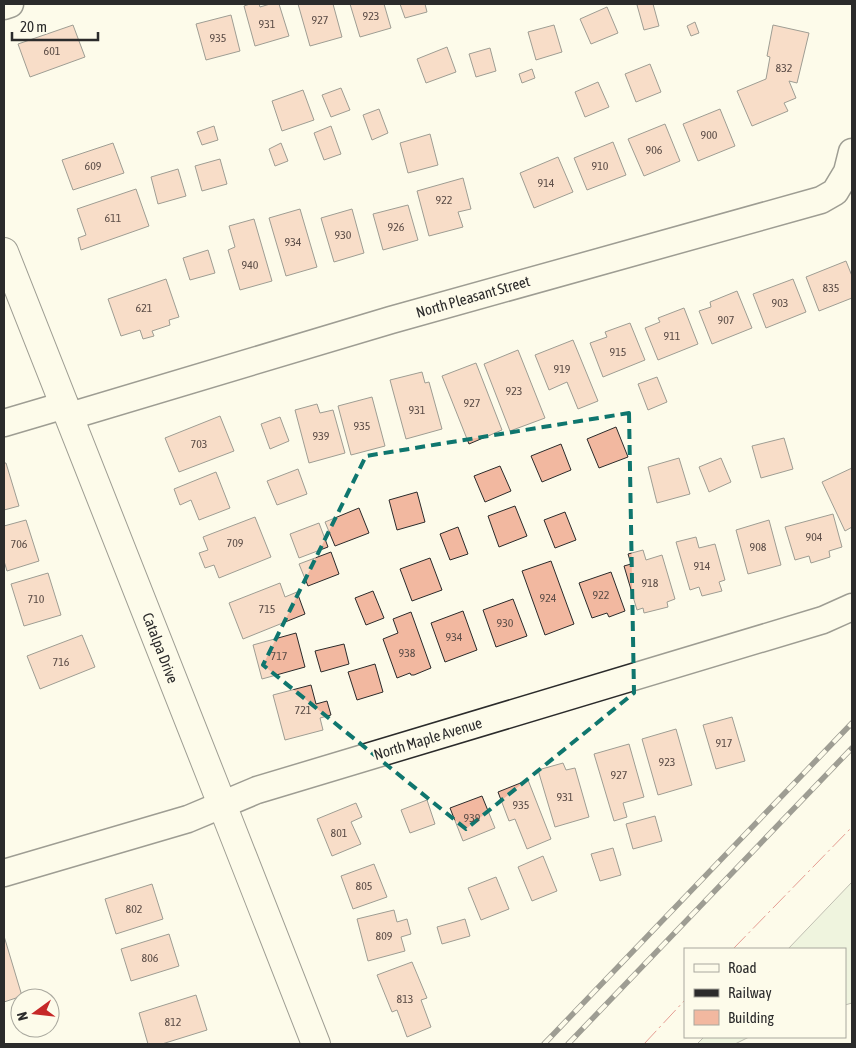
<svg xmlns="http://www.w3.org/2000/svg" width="856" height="1048" font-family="'Asap Condensed',sans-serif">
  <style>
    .green { fill: #deebd1; stroke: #74746e }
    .building { fill: #f2b8a0; stroke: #2b2b2b }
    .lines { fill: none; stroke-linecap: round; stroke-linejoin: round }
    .minor-casing { stroke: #2b2b2b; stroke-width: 29 }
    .tertiary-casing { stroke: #2b2b2b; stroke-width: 30 }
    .minor { stroke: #fdfbea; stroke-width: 26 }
    .tertiary { stroke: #fdfbea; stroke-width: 28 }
    .rail-casing { stroke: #2b2b2b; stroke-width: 5.5 }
    .rail { stroke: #fdfbea; stroke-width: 4; stroke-dasharray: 11; stroke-linecap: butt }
    .power { stroke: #c62828; stroke-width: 1; stroke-dasharray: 18 4 2.5 4; stroke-linecap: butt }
    .marked { fill: none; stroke: #0f766e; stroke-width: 4; stroke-dasharray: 10 6; stroke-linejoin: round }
    .labels { text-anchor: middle; stroke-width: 4; stroke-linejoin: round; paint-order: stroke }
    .number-label { font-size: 12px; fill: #5d4e48 }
    .street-label { font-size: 15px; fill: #2b2b2b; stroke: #fdfbea }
  </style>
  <rect width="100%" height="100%" fill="#fdfbea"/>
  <path class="green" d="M852,882V1003L845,1005V949H788Z
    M704,1037H749L735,1044H697Z"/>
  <path class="building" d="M250,4H259L260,7L270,4H279L289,36L255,46L244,6Z
    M298,4H333L342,37L310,46Z
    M350,4H384L391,28L360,37Z
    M400,4H425L427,12L405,18Z
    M640,4H653L659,26L644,30L637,5Z
    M607,7L618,33L591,44L580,19Z
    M231,15L240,51L206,60L196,24Z
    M695,22L699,33L691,36L687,26Z
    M73,25L85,57L30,77L18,44Z
    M554,25L562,52L536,60L528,32Z
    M773,25L809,33L797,83L789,81L796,98L784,103L788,111L752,126L737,91L766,79L770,57L767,56Z
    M447,47L456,72L426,83L417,59Z
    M490,48L496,71L476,77L469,54Z
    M650,64L661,92L636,102L625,74Z
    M532,69L535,78L522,83L519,74Z
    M598,82L609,107L585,117L575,92Z
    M341,88L350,110L331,117L322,95Z
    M303,90L314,120L282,131L272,101Z
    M379,109L388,133L372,140L363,115Z
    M720,109L735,146L698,161L683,124Z
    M665,124L680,161L644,176L628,139Z
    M214,126L218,140L202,145L197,132Z
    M331,126L341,154L324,160L314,133Z
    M430,134L438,165L408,173L400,143Z
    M613,142L626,175L587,190L574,158Z
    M113,143L124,173L73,190L62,160Z
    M281,143L288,161L275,166L269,149Z
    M558,157L573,192L534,208L520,173Z
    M220,159L227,184L202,191L195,166Z
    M178,169L186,196L158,204L151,177Z
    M463,178L471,209L458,212L463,227L429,236L417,191Z
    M136,189L149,226L81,250L78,238L86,235L77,209Z
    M408,205L418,240L383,250L373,214Z
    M300,209L317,267L286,276L269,218Z
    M352,209L364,253L334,262L321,218Z
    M254,219L272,281L240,290L228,250L235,247L229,226Z
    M208,250L215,273L190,280L183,258Z
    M846,261L852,276V298L819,311L806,277Z
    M166,279L179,317L169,320L170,325L152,331L154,336L143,339L140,330L121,336L108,299Z
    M793,279L806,312L766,328L753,294Z
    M737,291L752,328L712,344L699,311L711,307L710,302Z
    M684,308L698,344L658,360L645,328L660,322L658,318Z
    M630,323L645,360L603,377L590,343L607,337L605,332Z
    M573,340L598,401L578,409L567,382L549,390L535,355Z
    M518,350L545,418L510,431L484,364Z
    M476,363L502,430L469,444L442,376Z
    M422,372L425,383L429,382L442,429L406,439L390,380Z
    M657,377L667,402L648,410L638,384Z
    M372,397L385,446L351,455L338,406Z
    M317,404L320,413L333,410L345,453L309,463L295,410Z
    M220,416L234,451L179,472L165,438Z
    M280,417L289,441L270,449L261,424Z
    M616,427L628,457L599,468L587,439Z
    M784,438L793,469L761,478L752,446Z
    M561,444L571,470L542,482L531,456Z
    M679,458L690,494L657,503L648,467Z
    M721,458L731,482L709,492L699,467Z
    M4,463H6L19,506L4,510Z
    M500,466L511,491L485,502L474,476Z
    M852,468V527L845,531L822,482Z
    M298,469L307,494L277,505L267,481Z
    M216,472L230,508L199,520L191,500L180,505L174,489Z
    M417,492L425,522L397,530L389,500Z
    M515,506L527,536L499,547L488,516Z
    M359,508L369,533L335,546L325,522Z
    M565,512L576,540L555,548L544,520Z
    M833,514L842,547L829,551L830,557L811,563L809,556L795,560L785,527Z
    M255,517L271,557L219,578L214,565L205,568L199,553L208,550L203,537Z
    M26,520L39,561L7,571L4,561V526Z
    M769,520L781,565L748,574L736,530Z
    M319,523L328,547L299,558L290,534Z
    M458,527L468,554L450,560L440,534Z
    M696,537L699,548L715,544L725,580L719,582L722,591L702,596L699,587L690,590L676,542Z
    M643,550L646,560L662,555L675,599L667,602L668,607L644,613L643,608L637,610L624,566L631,564L628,554Z
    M331,552L339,574L308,586L299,564Z
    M430,558L442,590L412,601L400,569Z
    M551,561L574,624L545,635L522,571Z
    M611,572L625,611L609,617L607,613L592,618L579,583Z
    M48,573L61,615L24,626L11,584Z
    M280,583L285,597L297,592L305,614L243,639L229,603Z
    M373,591L384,618L366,625L355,598Z
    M513,599L527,636L496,647L483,610Z
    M463,611L477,650L445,662L431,623Z
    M411,612L431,668L414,675H411L410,673L397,678L383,639L398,633L393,619Z
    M296,633L305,667L262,679L253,645Z
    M82,635L95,667L40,689L27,656Z
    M344,644L349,664L321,672L315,651Z
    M375,664L383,692L357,700L348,672Z
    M311,685L316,704L327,701L331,715L320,718L323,730L285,740L273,695Z
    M732,717L745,761L716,769L703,725Z
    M676,729L692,785L658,795L642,739Z
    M629,744L644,797L623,803L627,817L614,821L594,754Z
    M563,763L566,770L575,768L589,817L555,827L538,770Z
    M528,780L551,839L527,849L515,819L509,821L498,792Z
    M482,796L495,828L463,841L450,808Z
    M427,800L435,824L410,833L401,810Z
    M356,803L362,817L351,822L361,844L332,856L317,819Z
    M655,816L662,841L633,849L626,824Z
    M613,848L621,875L600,881L591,854Z
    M543,856L557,891L532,901L518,867Z
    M374,864L387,897L353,909L341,876Z
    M496,877L509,909L481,920L468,888Z
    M152,884L163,919L116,934L105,899Z
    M394,910L397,922L407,919L411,934L401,937L405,951L368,961L357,919Z
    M465,919L470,936L442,944L437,927Z
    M169,934L179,966L131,981L121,949Z
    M4,936L22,996L4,1002Z
    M412,962L427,998L421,1000L431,1027L407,1037L397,1010L392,1012L377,975Z
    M196,995L207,1030L162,1044H148L139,1013Z"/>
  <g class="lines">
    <g class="minor-casing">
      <path id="minor" d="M4,6L10,4
        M70,416L391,320L821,200L835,192L847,172L852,152
        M4,423L65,405
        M4,873L188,819L257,790L823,620L852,607"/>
    </g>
    <g class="tertiary-casing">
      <path id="tertiary" d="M4,252C110,516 212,780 316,1044"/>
    </g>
    <use href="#minor" class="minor"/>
    <use href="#tertiary" class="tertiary"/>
    <g class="rail-casing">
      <path id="rail" d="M544,1044L852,723
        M568,1044L852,748"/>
    </g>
    <use href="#rail" class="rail"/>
    <path class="power" d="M733,949L852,827
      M644,1044L685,1000"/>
  </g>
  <path d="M0 0H856V1048H0ZM629,413L634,693L466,829L263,665L366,456Z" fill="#fdfbea" fill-opacity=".55" fill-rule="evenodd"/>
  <path class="marked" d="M629,413L634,693L466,829L263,665L366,456Z"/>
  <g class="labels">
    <g class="number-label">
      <text x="371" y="20">923</text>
      <text x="320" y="24">927</text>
      <text x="267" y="28">931</text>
      <text x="218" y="42">935</text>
      <text x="52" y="55">601</text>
      <text x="784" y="72">832</text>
      <text x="709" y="139">900</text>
      <text x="654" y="154">906</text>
      <text x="93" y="170">609</text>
      <text x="600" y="170">910</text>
      <text x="546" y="187">914</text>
      <text x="444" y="204">922</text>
      <text x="113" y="222">611</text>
      <text x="396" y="231">926</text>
      <text x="343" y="239">930</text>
      <text x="293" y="246">934</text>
      <text x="250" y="269">940</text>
      <text x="831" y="292">835</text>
      <text x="780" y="307">903</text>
      <text x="144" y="312">621</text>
      <text x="726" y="324">907</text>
      <text x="672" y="340">911</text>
      <text x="618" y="356">915</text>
      <text x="562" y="373">919</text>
      <text x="514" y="395">923</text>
      <text x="472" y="407">927</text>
      <text x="417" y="414">931</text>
      <text x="362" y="430">935</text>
      <text x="321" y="440">939</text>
      <text x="199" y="448">703</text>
      <text x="814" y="541">904</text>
      <text x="235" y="547">709</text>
      <text x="19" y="548">706</text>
      <text x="758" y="551">908</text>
      <text x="702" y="570">914</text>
      <text x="650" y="587">918</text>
      <text x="601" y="599">922</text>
      <text x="548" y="602">924</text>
      <text x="36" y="603">710</text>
      <text x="267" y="613">715</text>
      <text x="505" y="627">930</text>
      <text x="454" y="641">934</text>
      <text x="407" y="657">938</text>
      <text x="279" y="660">717</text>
      <text x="61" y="666">716</text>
      <text x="303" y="714">721</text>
      <text x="724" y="747">917</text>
      <text x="667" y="766">923</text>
      <text x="619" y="779">927</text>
      <text x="565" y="801">931</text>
      <text x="521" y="809">935</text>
      <text x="472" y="822">939</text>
      <text x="339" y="837">801</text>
      <text x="364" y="890">805</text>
      <text x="134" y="913">802</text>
      <text x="384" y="940">809</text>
      <text x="150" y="962">806</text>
      <text x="405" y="1003">813</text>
      <text x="173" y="1026">812</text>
    </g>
    <g class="street-label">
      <text transform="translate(473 297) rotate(-16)" y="5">North Pleasant Street</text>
      <text transform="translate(160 648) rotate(69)" y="5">Catalpa Drive</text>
      <text transform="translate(428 739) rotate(-17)" y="5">North Maple Avenue</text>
    </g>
  </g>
  <rect width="856" height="1048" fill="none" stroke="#2b2b2b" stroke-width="10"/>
  <rect x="684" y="948" width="162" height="90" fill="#fdfbea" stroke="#a9a89e"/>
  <rect x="694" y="964" width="25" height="8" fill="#fdfbea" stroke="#a9a89e"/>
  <text x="728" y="973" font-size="15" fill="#2b2b2b">Road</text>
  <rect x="694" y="989" width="25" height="8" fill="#2b2b2b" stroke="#a9a89e"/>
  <text x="728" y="998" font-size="15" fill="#2b2b2b">Railway</text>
  <rect x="694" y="1010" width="25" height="15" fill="#f2b8a0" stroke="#a9a89e"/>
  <text x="728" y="1023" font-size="15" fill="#2b2b2b">Building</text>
  <g transform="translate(35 1013) rotate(255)"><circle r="24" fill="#fdfbea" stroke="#a9a89e"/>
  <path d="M0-4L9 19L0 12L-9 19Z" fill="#c62828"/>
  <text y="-8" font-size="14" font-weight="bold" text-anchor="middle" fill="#2b2b2b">N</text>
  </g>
  <path d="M12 32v8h86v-8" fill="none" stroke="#2b2b2b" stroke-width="2.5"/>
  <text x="20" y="32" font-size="15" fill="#2b2b2b" stroke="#fdfbea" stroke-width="4" paint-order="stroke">20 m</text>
</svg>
